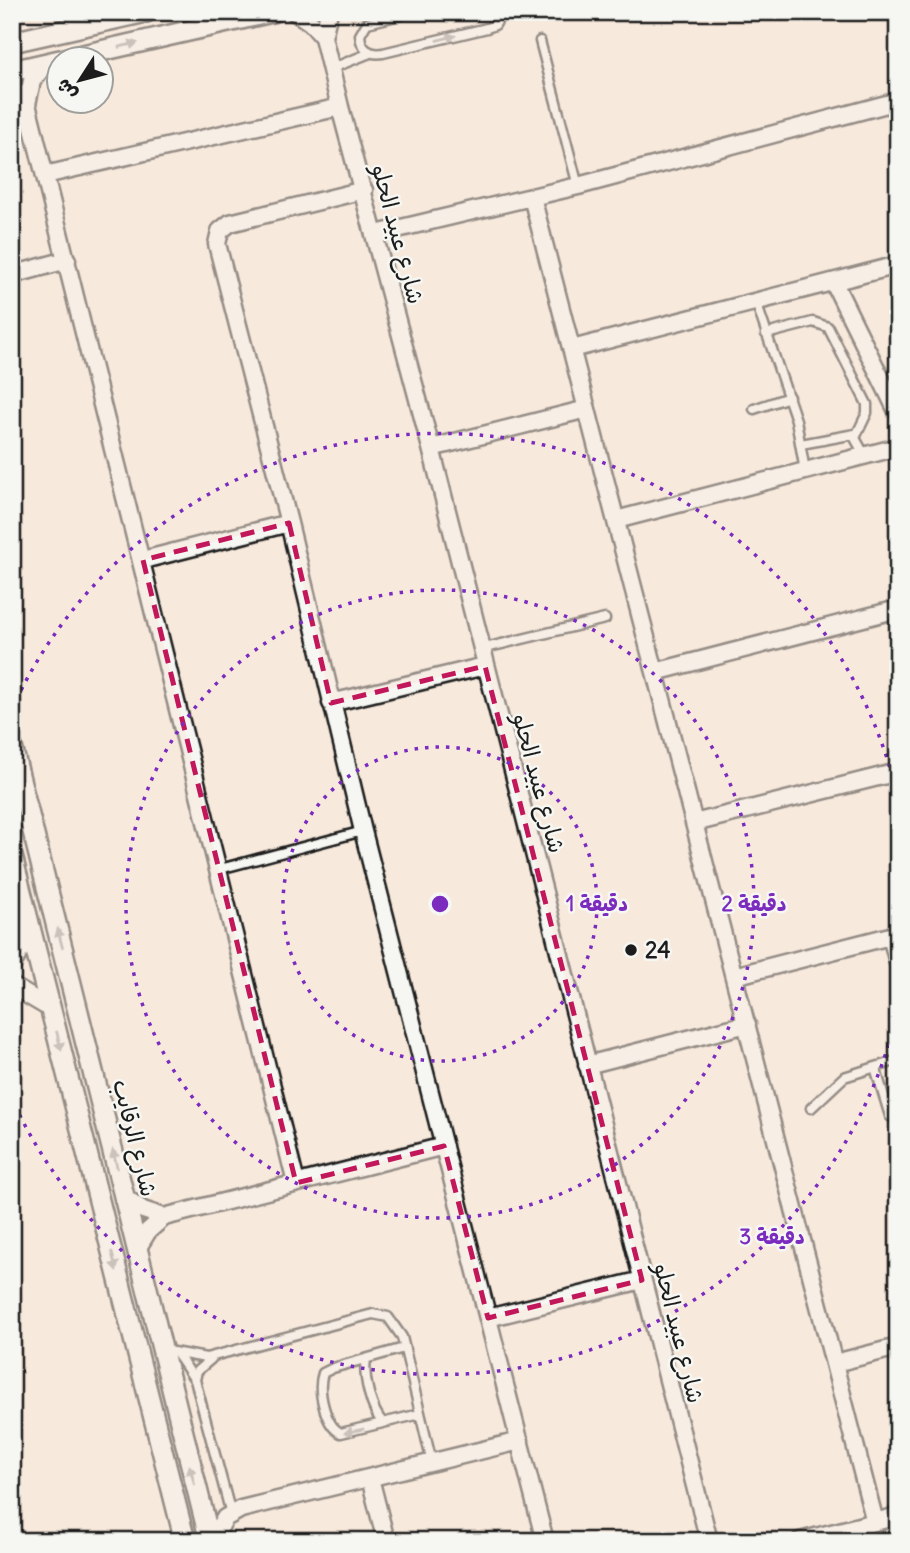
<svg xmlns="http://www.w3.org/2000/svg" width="910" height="1553" font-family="Delius,'Playpen Sans Arabic',sans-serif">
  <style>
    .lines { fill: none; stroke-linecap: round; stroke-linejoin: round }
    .service-casing { stroke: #1c1c1c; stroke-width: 13 }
    .minor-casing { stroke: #1c1c1c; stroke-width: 21 }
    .tertiary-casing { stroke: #1c1c1c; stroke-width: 24 }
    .service { stroke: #f6f6f2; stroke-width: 8 }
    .minor { stroke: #f6f6f2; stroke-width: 16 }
    .tertiary { stroke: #f6f6f2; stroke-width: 19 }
    .oneway { fill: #949492 }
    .marked { fill: none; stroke: #c2185b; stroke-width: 5; stroke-dasharray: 14 9; stroke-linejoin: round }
    .ring { fill: none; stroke: #7b2cbf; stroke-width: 3.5; stroke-dasharray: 3.5 7 }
    .poi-dot { fill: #1c1c1c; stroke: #f6f6f2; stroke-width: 2.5 }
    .labels { text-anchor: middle; stroke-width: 5; stroke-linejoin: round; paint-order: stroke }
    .street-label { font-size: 23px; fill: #1c1c1c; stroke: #f6f6f2 }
    .poi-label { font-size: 23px; font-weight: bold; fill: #1c1c1c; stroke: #f6f6f2; text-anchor: start }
    .centre { fill: #7b2cbf; stroke: #f6f6f2; stroke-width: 3.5 }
    .ring-label { font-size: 21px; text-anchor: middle; font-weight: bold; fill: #7b2cbf; stroke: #f6f6f2; stroke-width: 5; stroke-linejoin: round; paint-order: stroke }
  </style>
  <rect width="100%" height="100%" fill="#f7e9dc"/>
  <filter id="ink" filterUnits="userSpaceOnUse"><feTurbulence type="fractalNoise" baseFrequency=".0143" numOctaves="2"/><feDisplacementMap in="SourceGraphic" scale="14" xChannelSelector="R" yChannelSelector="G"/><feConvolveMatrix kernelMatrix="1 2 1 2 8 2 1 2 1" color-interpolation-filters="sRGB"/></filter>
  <g filter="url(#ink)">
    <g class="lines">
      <g class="service-casing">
        <path id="service" d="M413,12L367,23L360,35C361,49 369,55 383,53L487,28L495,25L502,12
          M540,41L578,186
          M330,69L370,53
          M756,302L796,420L805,471
          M766,334L813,322L828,327L867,404V413L855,438L865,456
          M754,409L789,397
          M801,444L855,434
          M481,649L605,619
          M216,870L363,831
          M875,1067L890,1116L898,1121
          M811,1108L844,1077L898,1060
          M404,1348L333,1368L323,1373C317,1390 325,1426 341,1433L420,1414
          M173,1352L206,1358L373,1314L388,1317L402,1337L432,1463
          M178,1355L195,1380L231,1514
          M366,1359C363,1377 371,1410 383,1423
          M195,1380L197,1371L211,1359"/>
      </g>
      <g class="minor-casing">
        <path id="minor" d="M295,12L311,23L323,37
          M329,12L323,37L340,107L431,448L709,1541
          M46,63L32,81L27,104L296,1183
          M12,87L27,104
          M45,175L340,107
          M364,190L230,223L220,231L217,244L289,523L363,831L545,1541
          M532,197L875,1522
          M376,234L578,186L898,101
          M12,275L67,260
          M834,283L898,413
          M572,349L898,265
          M431,448L587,409
          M616,520L898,447
          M143,560L289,523
          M655,672L898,609
          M331,703L485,666
          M694,823L898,772
          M891,936L898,963
          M12,965L31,931
          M734,976L898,934
          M12,986L51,1009
          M587,1065L747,1024
          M124,1197L143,1210L164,1217
          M137,1249L148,1231L164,1217L444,1146
          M488,1318L642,1280
          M835,1363L898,1347
          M370,1478L386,1541
          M212,1541L225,1518L241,1509L520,1441
          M800,1541L898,1516"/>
      </g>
      <g class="tertiary-casing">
        <path id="tertiary" d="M12,42L146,12
          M61,60L272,12
          M12,71L60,60
          M12,747L210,1541
          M12,856L185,1541"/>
      </g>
      <use href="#service" class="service"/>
      <use href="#minor" class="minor"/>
      <use href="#tertiary" class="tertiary"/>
    </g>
    <defs><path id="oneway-solid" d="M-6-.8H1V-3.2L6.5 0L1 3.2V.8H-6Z" transform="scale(1.75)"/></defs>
    <g class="oneway">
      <use href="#oneway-solid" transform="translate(446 38) rotate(-14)"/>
      <use href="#oneway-solid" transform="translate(128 45) rotate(-13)"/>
      <use href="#oneway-solid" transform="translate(60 938) rotate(-104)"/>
      <use href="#oneway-solid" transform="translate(59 1041) rotate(76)"/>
      <use href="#oneway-solid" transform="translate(115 1159) rotate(-104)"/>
      <use href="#oneway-solid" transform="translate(114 1261) rotate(76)"/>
      <use href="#oneway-solid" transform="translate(354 1431) rotate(168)"/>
      <use href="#oneway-solid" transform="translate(192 1475) rotate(-105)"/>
    </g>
  </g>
  <path d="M0 0H910V1553H0ZM289,523L331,703L485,666L642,1280L488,1318L444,1146L296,1183L143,560Z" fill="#f7e9dc" fill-opacity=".55" fill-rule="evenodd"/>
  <path class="marked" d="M289,523L331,703L485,666L642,1280L488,1318L444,1146L296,1183L143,560Z"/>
  <g class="ring">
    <circle cx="440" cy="904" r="157"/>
    <circle cx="440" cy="904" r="314"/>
    <path d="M897 1014A470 470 0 0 1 12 1099M12 709A470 470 0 0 1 897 794"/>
  </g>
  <circle class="poi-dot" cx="631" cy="950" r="7"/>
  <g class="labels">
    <g class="street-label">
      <text transform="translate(398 234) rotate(75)" y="8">شارع عبيد الحلو</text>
      <text transform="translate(539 783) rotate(75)" y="8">شارع عبيد الحلو</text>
      <text transform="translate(135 1138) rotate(76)" y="8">شارع الرقايب</text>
      <text transform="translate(679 1333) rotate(76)" y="8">شارع عبيد الحلو</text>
    </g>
    <g class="poi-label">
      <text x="645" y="958">24</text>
    </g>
  </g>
  <circle cx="440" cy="904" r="10" class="centre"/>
  <g class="ring-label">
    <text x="597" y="911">1 دقيقة</text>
    <text x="754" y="911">2 دقيقة</text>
    <text x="772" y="1244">3 دقيقة</text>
  </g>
  <rect width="910" height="1553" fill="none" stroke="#f6f6f2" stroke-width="42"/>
  <rect x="21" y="21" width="868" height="1511" fill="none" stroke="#1c1c1c" stroke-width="2.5" filter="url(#ink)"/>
  <g transform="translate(80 80) rotate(234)"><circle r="33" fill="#f6f6f2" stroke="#9f9f9c" stroke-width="2"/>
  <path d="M0-5L12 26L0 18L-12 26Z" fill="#1c1c1c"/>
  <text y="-10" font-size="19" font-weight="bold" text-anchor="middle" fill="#1c1c1c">ش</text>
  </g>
</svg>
